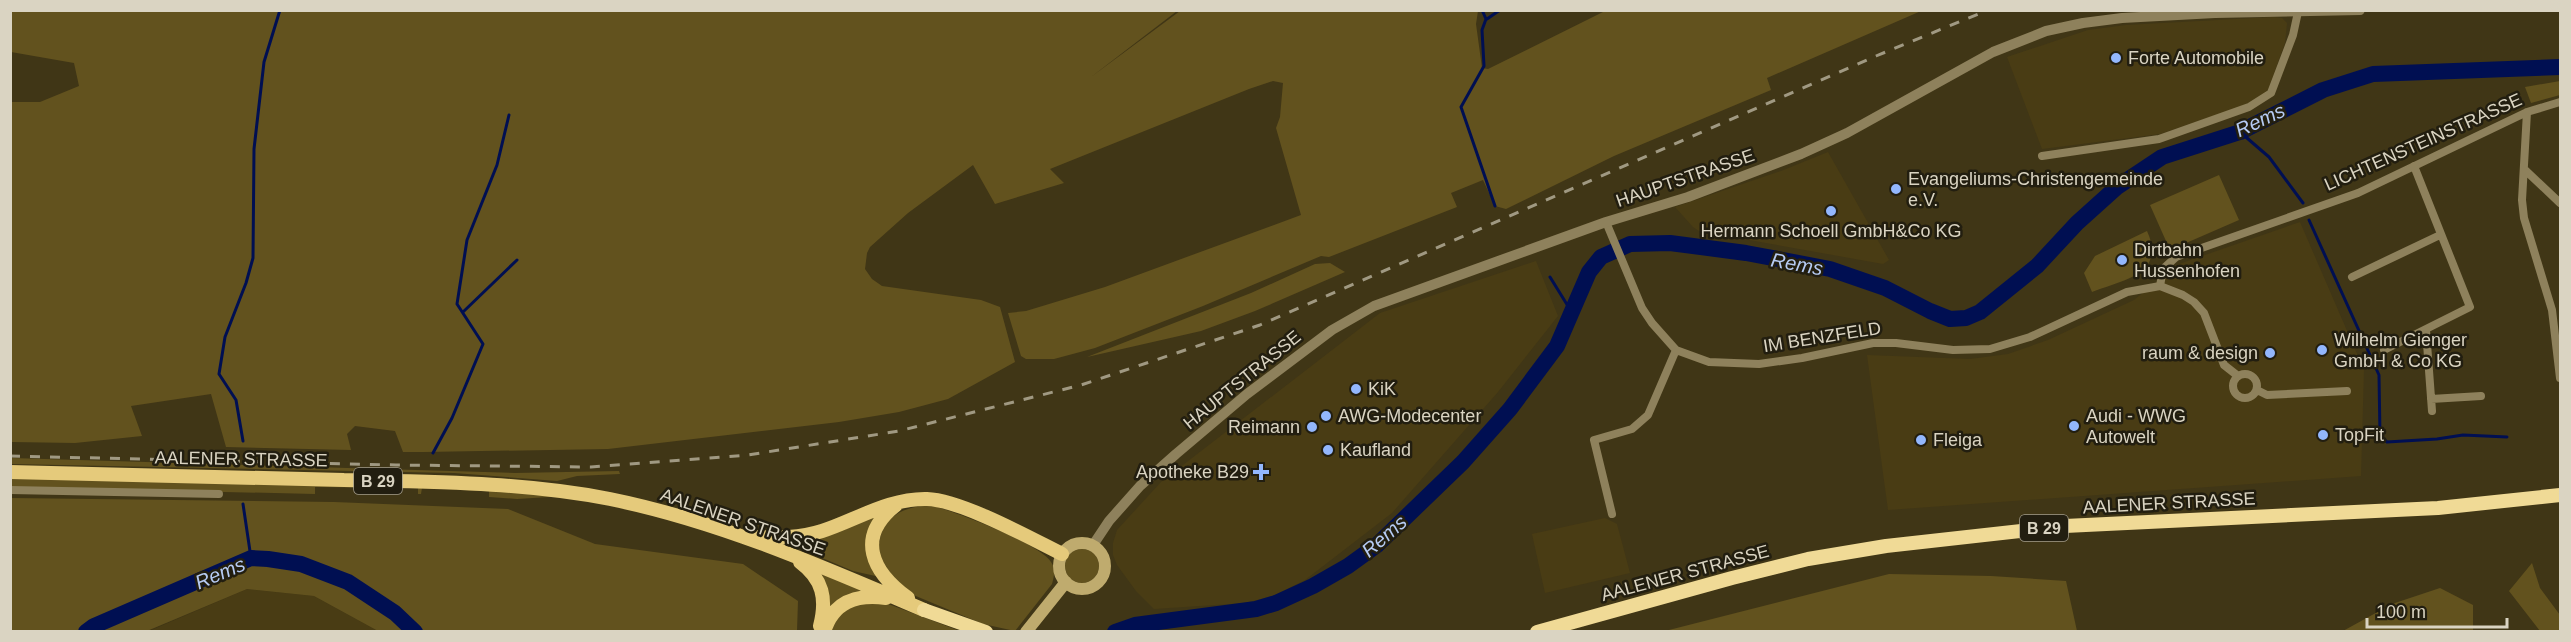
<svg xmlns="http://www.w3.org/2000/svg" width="2571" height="642" font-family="Helvetica,sans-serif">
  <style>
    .built { fill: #493c14 }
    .green { fill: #62521e }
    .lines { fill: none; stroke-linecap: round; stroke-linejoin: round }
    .stream { stroke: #000f52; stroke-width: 3 }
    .river { stroke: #000f52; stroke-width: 16 }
    .minor { stroke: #8e815c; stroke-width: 8 }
    .tertiary { stroke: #8e815c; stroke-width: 10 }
    .secondary { stroke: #bfab6e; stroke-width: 12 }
    .primary { stroke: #e5ca7b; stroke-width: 14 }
    .trunk { stroke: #f0da96; stroke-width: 14 }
    .rail { stroke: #a09982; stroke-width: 3; stroke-dasharray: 10 10; stroke-linecap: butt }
    .poi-dot { fill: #93b7fd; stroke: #221e10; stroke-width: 2 }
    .labels { text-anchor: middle; stroke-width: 5; stroke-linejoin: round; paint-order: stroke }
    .shield { fill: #221e10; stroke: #a39d8d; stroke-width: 1.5 }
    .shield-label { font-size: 16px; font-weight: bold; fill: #dad4c2 }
    .poi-label { font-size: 18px; fill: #dad4c2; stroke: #221e10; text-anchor: start }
    .street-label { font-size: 18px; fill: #dad4c2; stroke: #221e10 }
    .water-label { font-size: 20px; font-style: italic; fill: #b6cbf3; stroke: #221e10 }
  </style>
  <rect width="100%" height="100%" fill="#403616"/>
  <path class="built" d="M2273,17L2282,18L2287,23L2285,43L2268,90L2257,99L2237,108L2160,134L2042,149L2007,57L2088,30L2126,25Z
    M1828,152L1889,260L1883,264L1699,231L1693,227L1675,207L1781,171Z
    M2300,222L2364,370L2361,476L1888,510L1867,355L1970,359L2008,354L2048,340L2134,300L2179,264Z
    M1536,261L1558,316L1498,392L1392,513L1305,580L1273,596L1245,603L1154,609L1136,591L1117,565L1113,555V543L1117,530L1161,482L1380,313Z
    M1605,518L1617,524L1630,573L1545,593L1532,534Z
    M247,589L314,596L378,631L147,632Z"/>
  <path class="green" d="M11,10L1177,11L1091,77L1180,11H1478L1476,24L1482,68L1488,69L1605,11H1921L1767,78L1771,90L1614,156L1506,209L1495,206L1483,180L1451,193L1457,207L1329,257L1321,256L1203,306L1095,348L1054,359H1026L1021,356L1008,313L1026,311L1105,287L1301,215L1276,128L1280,117L1283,83L1273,81L1249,89L1050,169L1064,183L995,204L973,165L908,213L870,247L867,253L865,269L872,279L882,286L981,300L1000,307L1015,362L948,399L899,412L839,422L608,449L424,452H403L395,431L355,426L347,434L351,450L226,447L211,394L131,406L142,436L75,443L11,442V102H40L79,86L74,63L11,52Z
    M2560,81V95L2531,103L2525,87Z
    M2219,175L2239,220L2170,250L2150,205Z
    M2147,231C2167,274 2123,280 2092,292L2084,273L2095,256Z
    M1330,263L1345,272L1255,311L1201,331L1087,357L1251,293L1315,264Z
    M11,458L515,473L619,471L620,474L577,476L557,481L454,473L11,464Z
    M11,476L469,486L565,496L517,499L489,497V491L422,488L421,494H418V488L315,487V494L11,487Z
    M11,498L334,502L508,509L595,544L743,564L798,601L797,631H378L314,596L247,589L147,631H11Z
    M929,505C952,510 1039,543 1051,562C1056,569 1054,576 1052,584L1015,631L983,624L911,594L899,587L878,553C880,520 896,508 929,505Z
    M884,510L876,522L880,577L853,571L782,541Z
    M1065 566a17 17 0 1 1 34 0a17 17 0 1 1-34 0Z
    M2532,563L2540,588L2560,615V631H2540L2509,591Z
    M819,574L832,575L866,590L849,594L829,608Z
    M1889,574L1991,576L2066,581L2077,631H1665Z
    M2440,588L2473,605V631H2343L2392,604Z
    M883,602L960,631L827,632C841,605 855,603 883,602Z"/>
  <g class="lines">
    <path class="stream" d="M1482,10L1486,19L1482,30L1484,66L1461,107L1495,206
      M1487,19L1500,10
      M2373,68V74
      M2240,132L2269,157L2303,203
      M2309,220L2379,375L2380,436L2387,442L2437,439L2463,435L2507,437
      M1550,277L1571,311
      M463,312L517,260
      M243,441L236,400L219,374L225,337L246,283L253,258L254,149L264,62L280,10
      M433,453L452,418L483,344L457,304L467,240L497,165L509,115
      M243,504L251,558"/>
    <path class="river" d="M86,632L94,626L251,558L268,559L301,564L348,582L395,613L415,632
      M1115,632L1135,625L1256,609L1276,603L1313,586L1348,566L1377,545L1463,462L1510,409L1557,346L1589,272L1601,257L1630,244L1670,243L1746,253L1830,269L1885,288L1930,311L1950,319L1966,318L1980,312L2037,266L2077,223L2117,187L2162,157L2240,132L2323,90L2373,74L2560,67"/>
    <path class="minor" d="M2527,112L2522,200L2524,218L2552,310L2560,378
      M2042,156L2159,139L2249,107L2271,93L2293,35L2298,12
      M2524,169L2560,203
      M1606,222L1642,308L1652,323L1676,350L1709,362L1759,364L1802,358L1873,343H1896L1953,350L1990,349L2030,337L2127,292L2160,286L2183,295L2194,302L2204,313L2224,365L2238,376
      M2352,277L2440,235
      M2160,286L2163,269L2176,257L2358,193L2527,112L2560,102
      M2426,330L2432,411
      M2384,350L2470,307L2414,166
      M2233 386a12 12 0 1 1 24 0a12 12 0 1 1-24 0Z
      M2257,390L2267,395L2347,391
      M2431,399L2481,396
      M10,490L219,494
      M1612,514L1594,440L1632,429L1648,415L1676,350"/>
    <path class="tertiary" d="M1093,545L1109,521L1140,486L1176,454L1247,394L1332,330L1374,306L1606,222L1688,197L1801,154L1847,133L1993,52L2046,31L2083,23L2122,18L2215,13L2360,10"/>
    <path class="secondary" d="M1059 566a23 23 0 1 1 46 0a23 23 0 1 1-46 0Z
      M1026,632L1066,582"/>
    <path class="primary" d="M10,472C122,474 233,477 344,480C433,482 523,482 610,499C719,521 823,567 924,610
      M896,505C855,537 872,572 908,598
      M754,537C777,538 800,538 822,531C856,520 889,498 927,499C961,500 1030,538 1062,554
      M800,562C823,579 827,599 820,626
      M824,632C833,602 856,594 886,598"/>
    <path class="trunk" d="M924,610L986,632
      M1537,632L1732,578L1808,559L1886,546L2065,526L2438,508L2560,495"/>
    <path class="rail" d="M10,456L396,465L591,467L748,455L899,431L1081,385L1260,325L1876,56L1988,10"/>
  </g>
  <g class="poi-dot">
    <circle cx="2116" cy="58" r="6"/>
    <circle cx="1896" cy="189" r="6"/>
    <circle cx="1831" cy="211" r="6"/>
    <circle cx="2122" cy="260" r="6"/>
    <circle cx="2322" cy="350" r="6"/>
    <circle cx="2270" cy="353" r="6"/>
    <circle cx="1356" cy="389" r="6"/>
    <circle cx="1326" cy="416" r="6"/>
    <circle cx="2074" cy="426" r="6"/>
    <circle cx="1312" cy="427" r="6"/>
    <circle cx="2323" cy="435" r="6"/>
    <circle cx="1921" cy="440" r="6"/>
    <circle cx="1328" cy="450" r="6"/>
    <path d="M1258 463h6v6h6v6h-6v6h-6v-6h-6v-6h6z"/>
  </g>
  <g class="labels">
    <g class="shield">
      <rect x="354" y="468" width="48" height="26" rx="4.5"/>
      <rect x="2020" y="515" width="48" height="26" rx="4.5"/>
    </g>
    <g class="shield-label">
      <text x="378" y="487">B 29</text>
      <text x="2044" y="534">B 29</text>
    </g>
    <g class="poi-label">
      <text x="2128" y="64">Forte Automobile</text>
      <text x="1908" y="185">Evangeliums-Christengemeinde<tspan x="1908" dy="21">e.V.</tspan></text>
      <text x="1831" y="237" text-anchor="middle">Hermann Schoell GmbH&amp;Co KG</text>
      <text x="2134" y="256">Dirtbahn<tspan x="2134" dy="21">Hussenhofen</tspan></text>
      <text x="2334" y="346">Wilhelm Gienger<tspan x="2334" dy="21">GmbH &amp; Co KG</tspan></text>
      <text x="2258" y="359" text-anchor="end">raum &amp; design</text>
      <text x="1368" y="395">KiK</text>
      <text x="1338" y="422">AWG-Modecenter</text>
      <text x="2086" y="422">Audi - WWG<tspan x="2086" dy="21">Autowelt</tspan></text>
      <text x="1300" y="433" text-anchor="end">Reimann</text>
      <text x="2335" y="441">TopFit</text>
      <text x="1933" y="446">Fleiga</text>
      <text x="1340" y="456">Kaufland</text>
      <text x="1249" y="478" text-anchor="end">Apotheke B29</text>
    </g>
    <g class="street-label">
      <text transform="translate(2423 142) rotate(-24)" y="6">LICHTENSTEINSTRASSE</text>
      <text transform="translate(1685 178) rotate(-19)" y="6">HAUPTSTRASSE</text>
      <text transform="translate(1822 337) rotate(-9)" y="6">IM BENZFELD</text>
      <text transform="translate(1242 380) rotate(-39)" y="6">HAUPTSTRASSE</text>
      <text transform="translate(241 459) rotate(1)" y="6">AALENER STRASSE</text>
      <text transform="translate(2169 503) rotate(-3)" y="6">AALENER STRASSE</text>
      <text transform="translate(743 522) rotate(19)" y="6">AALENER STRASSE</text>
      <text transform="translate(1685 573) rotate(-15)" y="6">AALENER STRASSE</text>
    </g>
    <g class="water-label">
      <text transform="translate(2260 120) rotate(-25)" y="7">Rems</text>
      <text transform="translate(1797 264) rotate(10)" y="7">Rems</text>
      <text transform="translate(1384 536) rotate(-41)" y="7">Rems</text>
      <text transform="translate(220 573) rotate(-23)" y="7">Rems</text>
    </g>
  </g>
  <rect width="2571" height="642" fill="none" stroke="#dad4c2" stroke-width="24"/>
  <path d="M2367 618v9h140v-9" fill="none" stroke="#dad4c2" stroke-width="3"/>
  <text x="2376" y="618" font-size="18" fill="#dad4c2" stroke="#221e10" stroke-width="4.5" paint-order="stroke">100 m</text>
</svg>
